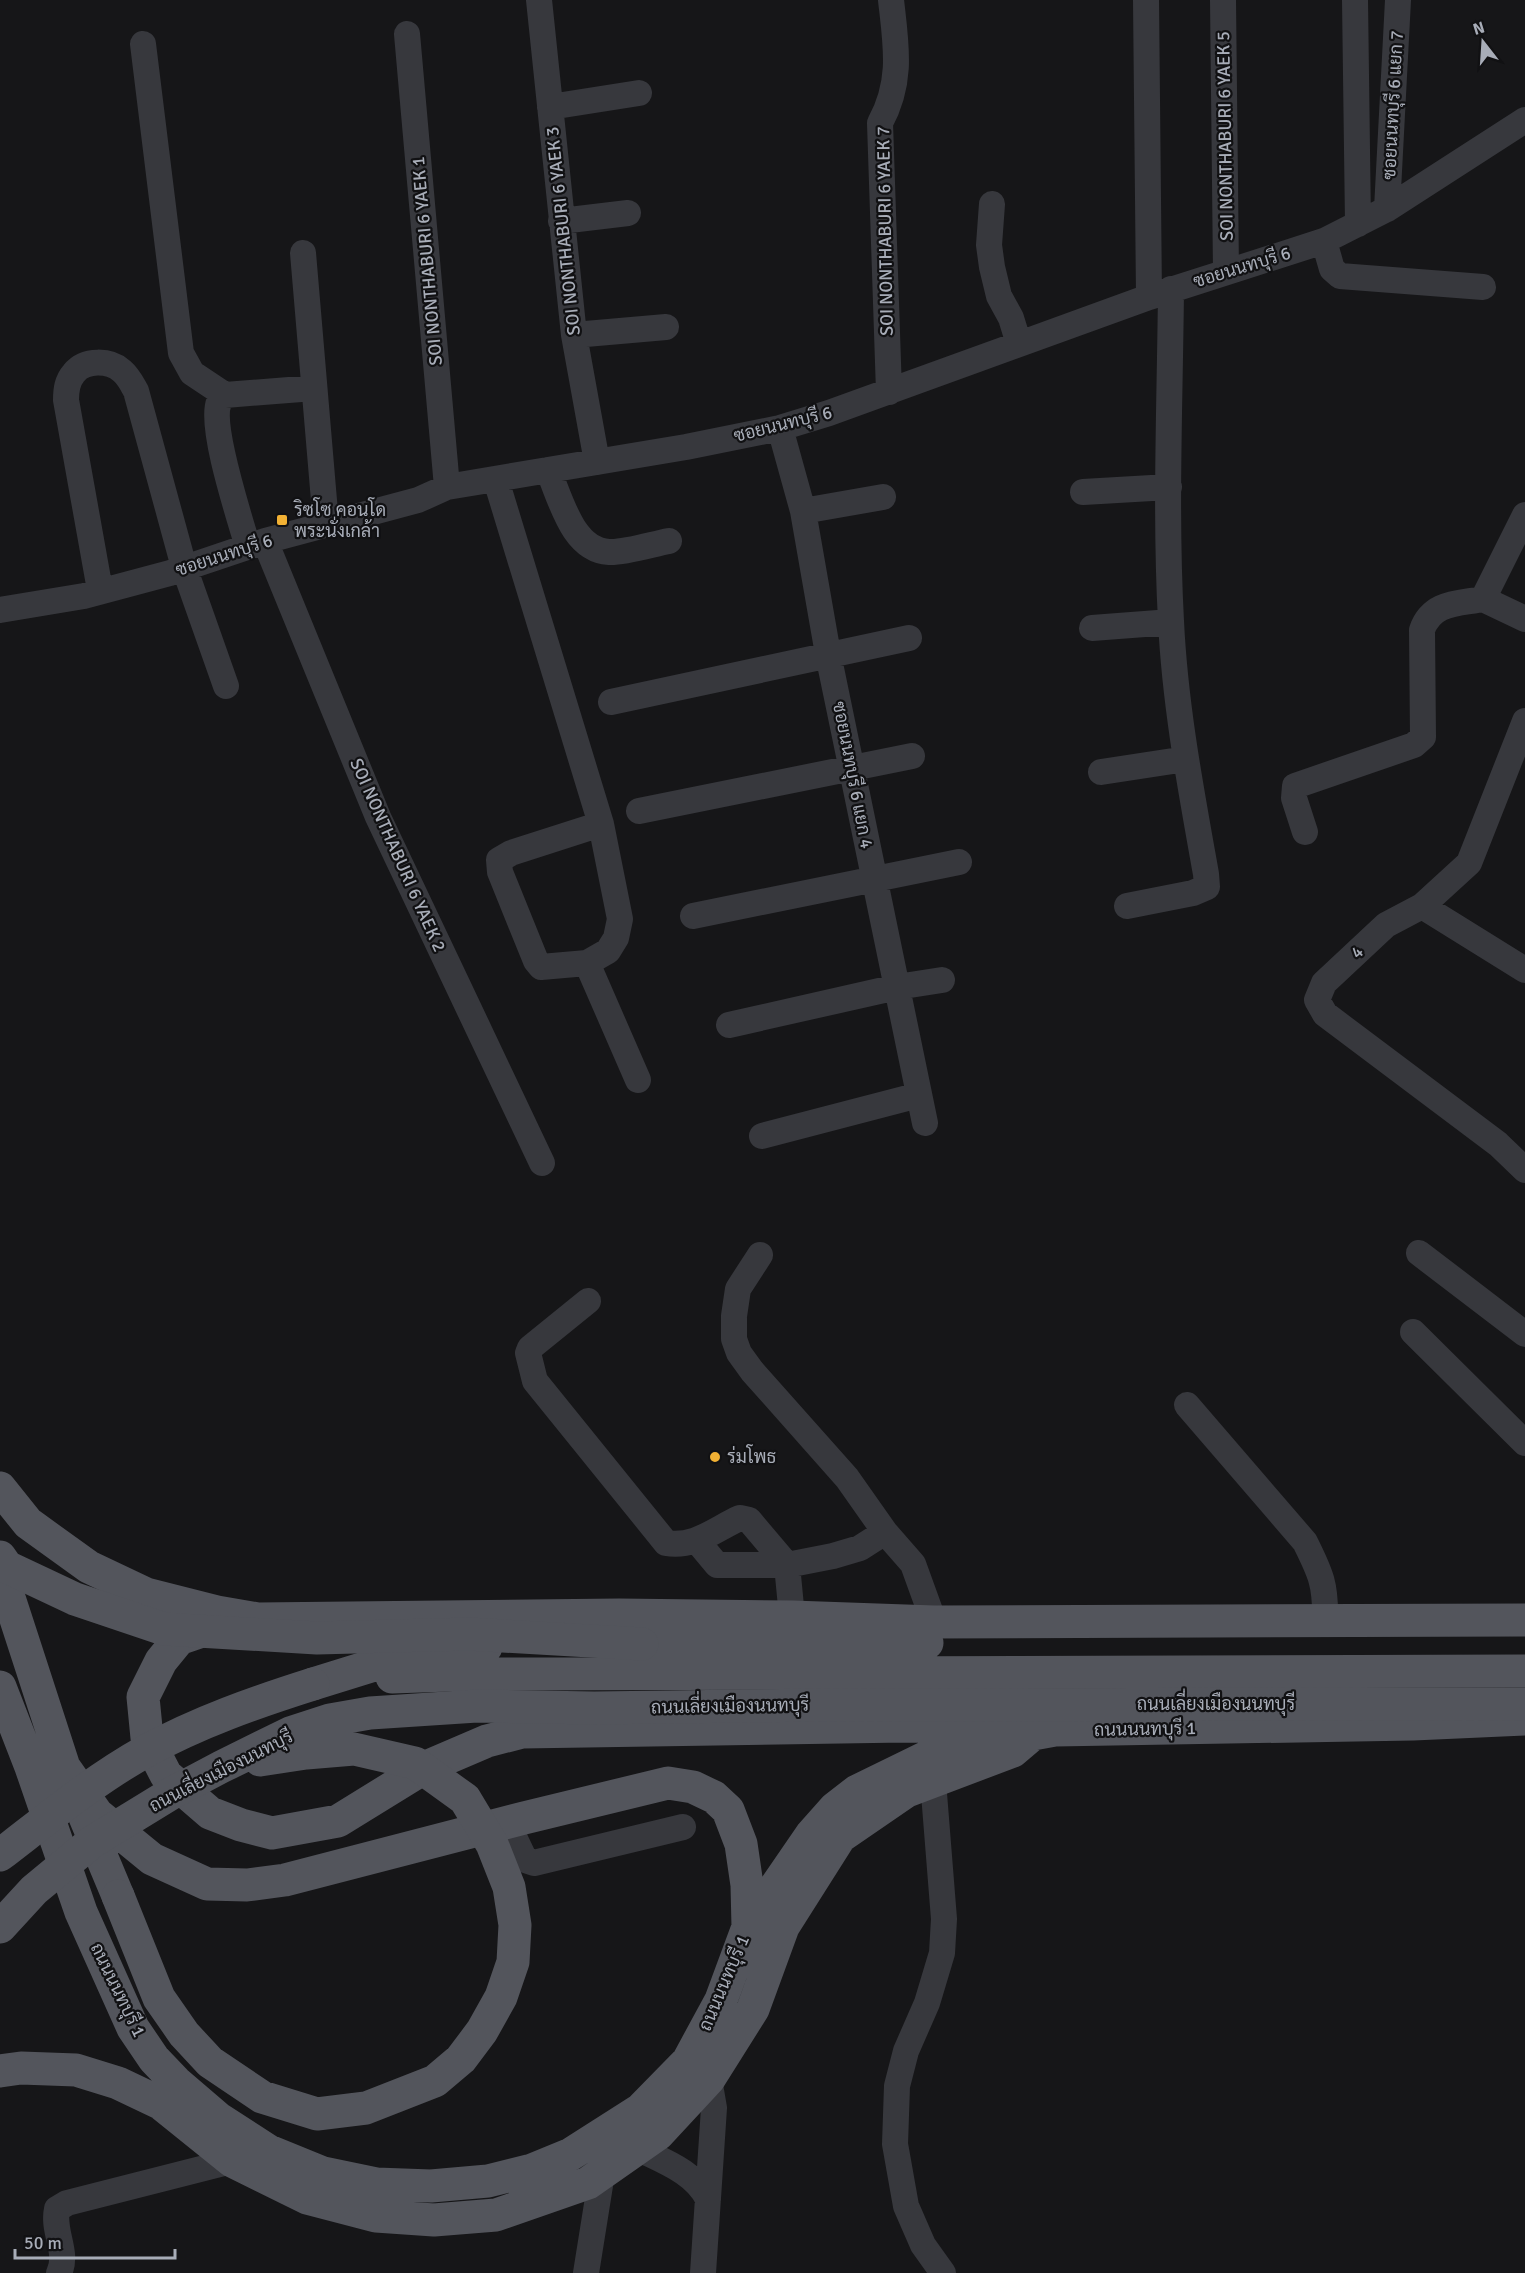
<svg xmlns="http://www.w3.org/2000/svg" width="1525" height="2273" font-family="Signika,Sarabun,sans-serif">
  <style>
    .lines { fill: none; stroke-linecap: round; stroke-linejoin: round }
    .minor { stroke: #37383d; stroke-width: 26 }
    .major { stroke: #53555c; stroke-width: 33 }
    .major-bridge { stroke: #53555c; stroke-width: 33 }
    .poi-dot { fill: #f2b134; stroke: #111113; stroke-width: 2 }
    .labels { text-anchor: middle; stroke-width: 4.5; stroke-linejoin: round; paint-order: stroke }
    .street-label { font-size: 18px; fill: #a8adb8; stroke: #111113 }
    .poi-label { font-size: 18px; fill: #a8adb8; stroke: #111113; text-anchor: start }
  </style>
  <rect width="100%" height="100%" fill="#161618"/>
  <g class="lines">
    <path class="minor" d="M539,0L574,335L597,462
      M1146,0L1149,297
      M1223,0L1226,272
      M1355,0L1358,224
      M407,34L447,487
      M143,44L181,353L192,373L225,395L314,388
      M550,107L639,93
      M992,204L989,245L992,267L999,296L1011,318L1019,344
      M1387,209L1398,0
      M561,221L628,213
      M1324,241L1332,269L1340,276L1483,287
      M303,253L326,524
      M574,335L666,327
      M889,392L880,123C903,81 896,45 891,0
      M225,395C223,398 220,399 219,402C209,426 240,519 248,547
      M780,428L803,511L828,654L925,1123
      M548,470C561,499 572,550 609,552C624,553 653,544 669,541
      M496,480L601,824L620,919L616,938L608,951L587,963L541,967L536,961L500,872L499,860L511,853L601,824
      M1083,492L1169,487
      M803,511L883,497
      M265,541L378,817L542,1163
      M100,590L66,400C66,390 67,381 74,373C85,359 110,360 122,371C129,377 132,384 136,391L184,567L226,686
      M1483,599L1525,619
      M0,610L84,596L170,573L265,541L418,500L447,487L686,447L780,428L829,413L1149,297L1324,241L1387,209L1525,120
      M1092,628L1171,622
      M611,702L909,638
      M1525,721L1469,863L1422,906L1386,925L1324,983L1317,1000L1325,1014L1498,1144L1525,1170
      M1101,772L1186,759
      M639,811L912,756
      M1305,832L1294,798L1295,786L1414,745L1423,737L1422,630C1432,602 1457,604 1483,599L1525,515
      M1127,906L1193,893L1207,887L1206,874C1191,790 1175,706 1171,621C1165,511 1170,400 1171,289
      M1422,906L1525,970
      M693,916L959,862
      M587,963L638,1080
      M729,1025L897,987L942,980
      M762,1136L919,1095
      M1419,1253L1525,1334
      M760,1255L738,1289L734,1316V1339L739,1353L752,1371L847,1478L885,1532L913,1564L934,1622
      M588,1301L530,1348L528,1353L535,1381L666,1543C695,1548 715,1529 740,1518L749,1520L787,1565L792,1617
      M1413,1332L1525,1443
      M1187,1405L1305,1542C1321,1574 1326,1585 1325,1621
      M697,1541L717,1565H787L833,1556L860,1548L885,1532
      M933,1781L944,1919L942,1953L927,2003L906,2051L897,2086L895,2144L906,2206L923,2245L943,2273
      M507,1822L525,1860L534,1863L683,1827
      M637,2148C663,2161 695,2172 708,2199
      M59,2273C69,2252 52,2232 57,2209L67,2203L232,2161
      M586,2273L602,2173
      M703,2273L714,2108L709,2079"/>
    <path class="major" d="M0,1488L28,1523L89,1567L146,1594L217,1612L258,1619L619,1615L792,1617L934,1622L1525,1620
      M0,1570L64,1767L118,1896
      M214,1627L179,1639L161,1661L143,1697L147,1738L166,1775L210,1813L241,1825L272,1833L338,1821L424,1768L487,1741L522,1732L968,1725L984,1728
      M613,1645L927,1643
      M392,1677L478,1674L1525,1671
      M313,1684L400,1657L486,1647
      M0,1687L31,1767L81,1912L133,2028L154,2059L176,2082L218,2118L269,2151L323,2173L376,2184L431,2186L488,2181L532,2170L571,2154L640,2110L688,2061L721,2000L748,1927L811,1835L835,1808L857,1791L986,1728L1033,1734L1055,1730L1413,1724L1525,1719
      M64,1767L97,1814L152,1859L207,1884L247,1885L285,1880L524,1818L668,1783L693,1787L714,1797L728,1810L741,1844L747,1885L748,1927
      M0,2071L21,2068L76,2070L118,2083L160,2103L232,2161L307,2198L376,2216L434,2220L496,2215L588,2183L658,2134L709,2079L753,2009L783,1927L840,1837L907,1791L1013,1751L1033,1734"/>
    <path class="major-bridge" d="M0,1557L7,1567L75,1599L164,1629L317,1638L469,1634L642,1644
      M0,1855C47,1819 94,1780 146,1751C199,1722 256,1702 313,1684
      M118,1896L159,1998L184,2034L210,2062L262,2097L317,2114L366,2108L435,2081L461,2059L482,2031L501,1997L513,1962L515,1925L509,1887L492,1844L465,1799L415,1763L354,1749L306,1753L260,1760
      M0,1927L34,1890L92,1842L172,1793L221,1767L290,1733L330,1720L370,1713L477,1706L594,1708L821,1705L1525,1704"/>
  </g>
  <g class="poi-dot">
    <rect x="276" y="514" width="12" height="12" rx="3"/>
    <circle cx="715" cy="1457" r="6"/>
  </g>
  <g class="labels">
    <g class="street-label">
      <text transform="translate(1393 105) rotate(-87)" y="6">ซอยนนทบุรี 6 แยก 7</text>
      <text transform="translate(1225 136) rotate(-91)" y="6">SOI NONTHABURI 6 YAEK 5</text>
      <text transform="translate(563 231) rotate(-96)" y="6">SOI NONTHABURI 6 YAEK 3</text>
      <text transform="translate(885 231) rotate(-91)" y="6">SOI NONTHABURI 6 YAEK 7</text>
      <text transform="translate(427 261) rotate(-95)" y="6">SOI NONTHABURI 6 YAEK 1</text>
      <text transform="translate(1242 267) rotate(-17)" y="6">ซอยนนทบุรี 6</text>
      <text transform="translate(783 424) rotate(-14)" y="6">ซอยนนทบุรี 6</text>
      <text transform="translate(224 555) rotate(-18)" y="6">ซอยนนทบุรี 6</text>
      <text transform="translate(853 775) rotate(79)" y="6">ซอยนนทบุรี 6 แยก 4</text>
      <text transform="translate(398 855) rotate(66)" y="6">SOI NONTHABURI 6 YAEK 2</text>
      <text transform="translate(1357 952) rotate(-43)" y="6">4</text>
      <text x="1216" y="1710">ถนนเลี่ยงเมืองนนทบุรี</text>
      <text transform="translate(730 1706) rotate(-1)" y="6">ถนนเลี่ยงเมืองนนทบุรี</text>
      <text transform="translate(1145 1729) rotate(-1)" y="6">ถนนนนทบุรี 1</text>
      <text transform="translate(221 1771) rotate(-27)" y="6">ถนนเลี่ยงเมืองนนทบุรี</text>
      <text transform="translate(724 1983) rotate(-67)" y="6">ถนนนนทบุรี 1</text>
      <text transform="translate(118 1990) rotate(64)" y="6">ถนนนนทบุรี 1</text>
    </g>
    <g class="poi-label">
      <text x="294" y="516">ริซโซ คอนโด<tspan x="294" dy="21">พระนั่งเกล้า</tspan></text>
      <text x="727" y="1463">ร่มโพธ</text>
    </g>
  </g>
  <g transform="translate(1483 42) rotate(343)" stroke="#111113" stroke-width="4.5" paint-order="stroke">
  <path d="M0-4.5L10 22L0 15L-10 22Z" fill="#a8adb8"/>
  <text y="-9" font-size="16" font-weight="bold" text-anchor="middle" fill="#a8adb8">N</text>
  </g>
  <path d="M15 2249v9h160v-9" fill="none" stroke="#a8adb8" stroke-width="3"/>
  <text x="24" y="2249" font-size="18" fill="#a8adb8" stroke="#111113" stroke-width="4.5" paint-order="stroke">50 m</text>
</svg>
